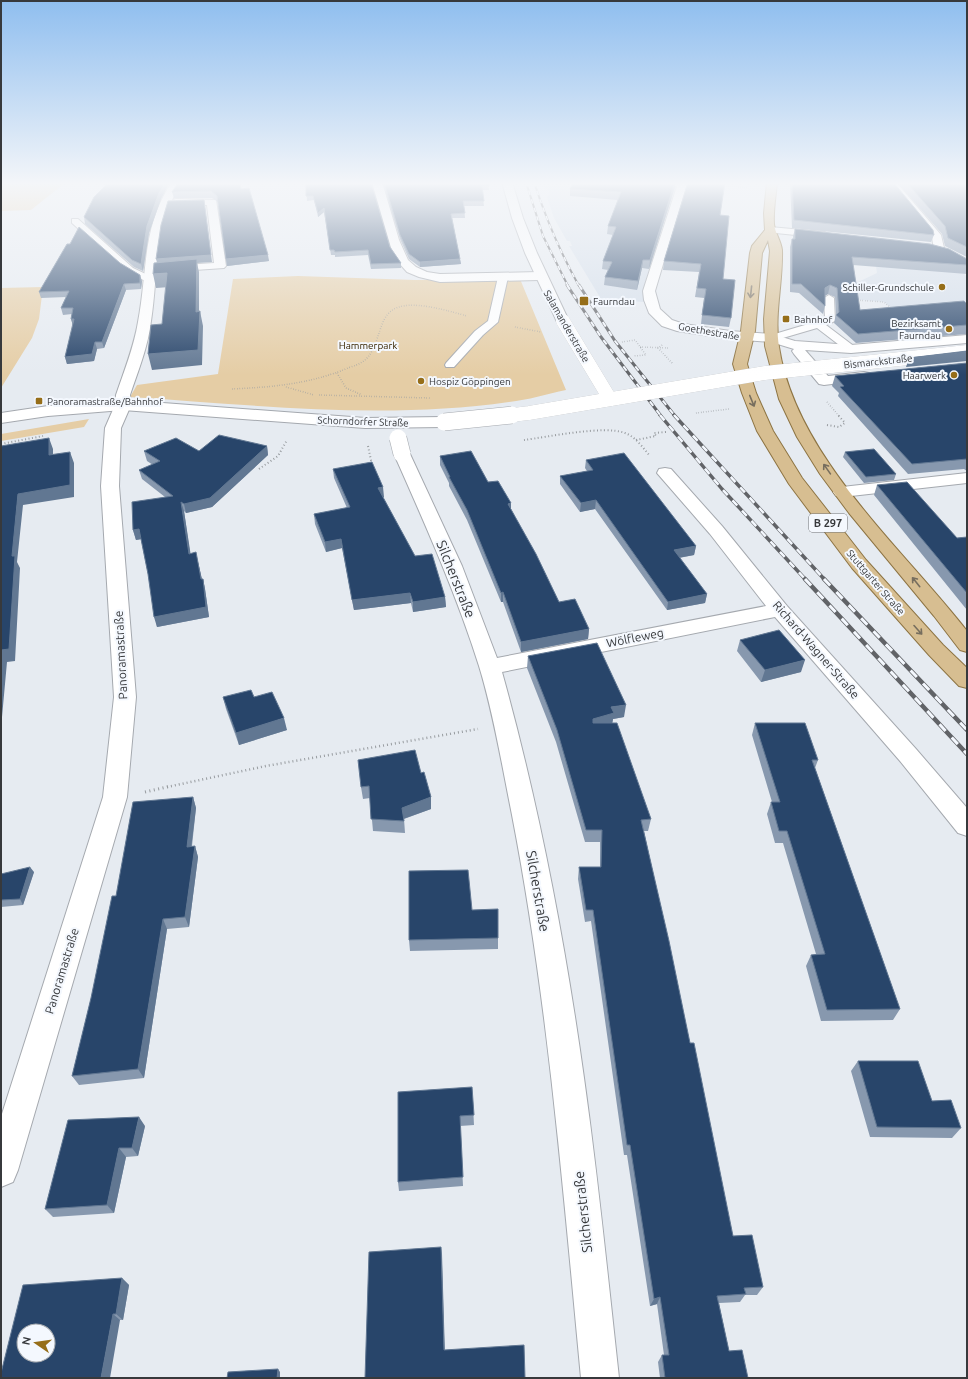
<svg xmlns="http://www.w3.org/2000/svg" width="968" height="1379" font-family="Ubuntu,sans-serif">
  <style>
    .built { fill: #d4deea }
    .green { fill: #e5cda5 }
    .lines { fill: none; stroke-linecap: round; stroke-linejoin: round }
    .service-casing { stroke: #a5a9af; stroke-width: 2 }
    .minor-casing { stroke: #a5a9af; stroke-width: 2 }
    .tertiary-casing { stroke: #a5a9af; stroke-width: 2 }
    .primary-casing { stroke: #8d7443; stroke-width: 2 }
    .path-far4 { stroke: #989ca0; stroke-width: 1; stroke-dasharray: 0.5 1.5; stroke-linecap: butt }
    .path-far3 { stroke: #989ca0; stroke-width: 1.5; stroke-dasharray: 0.5 2; stroke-linecap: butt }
    .path-far2 { stroke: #989ca0; stroke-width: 2; stroke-dasharray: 1 2.5; stroke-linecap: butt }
    .path-far1 { stroke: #989ca0; stroke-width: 2.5; stroke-dasharray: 1 3; stroke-linecap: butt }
    .path { stroke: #989ca0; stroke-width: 3; stroke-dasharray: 1 3.5; stroke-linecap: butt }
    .service { fill: #fff; fill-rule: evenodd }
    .minor { fill: #fff; fill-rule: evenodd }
    .tertiary { fill: #fff; fill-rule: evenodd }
    .primary { fill: #d7be91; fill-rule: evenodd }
    .rail-far3-casing { stroke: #616367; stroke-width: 2 }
    .rail-far2-casing { stroke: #616367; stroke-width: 3 }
    .rail-far1-casing { stroke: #616367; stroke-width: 3.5 }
    .rail-casing { stroke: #616367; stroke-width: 4.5 }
    .rail-far3 { stroke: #f4f8fe; stroke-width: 1.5; stroke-dasharray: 4.5; stroke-linecap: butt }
    .rail-far2 { stroke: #f4f8fe; stroke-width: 2; stroke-dasharray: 5.5; stroke-linecap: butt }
    .rail-far1 { stroke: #f4f8fe; stroke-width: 2.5; stroke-dasharray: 7; stroke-linecap: butt }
    .rail { stroke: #f4f8fe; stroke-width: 3; stroke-dasharray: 9; stroke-linecap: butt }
    .minor-bridge-casing { stroke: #a5a9af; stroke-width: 18; stroke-linecap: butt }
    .tertiary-bridge-far1-casing { stroke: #a5a9af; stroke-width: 14; stroke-linecap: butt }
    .tertiary-bridge-casing { stroke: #a5a9af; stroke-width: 18; stroke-linecap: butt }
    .minor-bridge { stroke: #fff; stroke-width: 17 }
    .tertiary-bridge-far1 { stroke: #fff; stroke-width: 14 }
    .tertiary-bridge { stroke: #fff; stroke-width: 17 }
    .wall { fill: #8798ae }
    .shaded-wall { fill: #617792 }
    .building { fill: #28456a; stroke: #617792; fill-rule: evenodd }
    .oneway { stroke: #776e5e }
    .poi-dot { fill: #966e19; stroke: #f4f8fe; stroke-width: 1.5 }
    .labels { text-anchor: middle; stroke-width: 4; stroke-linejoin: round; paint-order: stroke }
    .far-poi-label { font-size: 10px; fill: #37393c; stroke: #f4f8fe; text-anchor: start }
    .far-street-label { font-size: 10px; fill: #37393c; stroke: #f4f8fe }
    .far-park-label { font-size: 10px; fill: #392500; stroke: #f4f8fe }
    .shield { fill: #f4f8fe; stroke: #707276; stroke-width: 1 }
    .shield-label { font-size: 11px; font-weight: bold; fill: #37393c }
    .street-label { font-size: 12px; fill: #37393c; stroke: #f4f8fe }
    .near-street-label { font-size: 14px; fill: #37393c; stroke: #f4f8fe }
  </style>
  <rect width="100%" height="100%" fill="#e6ebf1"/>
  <path class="built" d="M542,182H700L677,185L645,282L644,302L601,299L569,246H572L570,241H567L554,218L547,197L550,194L549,191L544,187Z
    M874,251L949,258L967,277V317L909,322L884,302L852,299V285L877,273Z"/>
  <path class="green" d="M1,182H66L31,210L1,211Z
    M298,276L415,280L520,279L566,390C547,394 528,400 509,402C383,420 256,405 130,397L137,385L218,374L233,279Z
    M43,287L39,319L32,338L1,388V288Z
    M89,419L84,427L1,441V434Z"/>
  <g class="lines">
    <g class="service-casing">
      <path id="service" d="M72,219H78L133,268L152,277V281C135,285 86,235 72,223Z
        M503,274L508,277L498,322L483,335L454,367H446L445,365L446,363L475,331L488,321L498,277Z
        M829,295L834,298L835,321L826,325L855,347L856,349L855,351H847L817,328L776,340H768L767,338L768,336L825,319L824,298Z"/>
    </g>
    <g class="minor-casing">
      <path id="minor" d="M172,182H182C152,228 159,270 151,321C148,347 138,371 130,395L131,405L121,428L119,486L136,697L127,797L18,1170L13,1182L1,1187V1117L103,797L114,697L101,486L105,428L115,405L116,395C124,371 134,347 138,322C148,271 141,228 172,182Z
        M372,182H382L399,240L408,260L416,267L427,272L440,274L539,272L545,276L539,280L440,282L419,277L407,272L399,263L392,251Z
        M663,182H685L687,184L655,291L660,309L672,320L684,324L730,331L772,334L795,341L851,345L967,335V343L851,353L805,350L828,376L864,372L869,373L871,376L869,379L864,380L824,385L819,384L794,354L792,351L794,349L771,342L730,339L677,331L662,326L649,313L644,300L643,291L677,186L665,184Z
        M886,182H896L941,235L944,248L942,250H934L932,237Z
        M176,199L216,200L226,266L224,268L165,272L163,270L165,268L169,266L214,263L207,205L172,204L171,202L172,200Z
        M402,449L408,451L410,454L462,566L497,658L766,606L710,534L657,473L659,469L665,468L671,469L722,526L787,606L916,749L967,808V836L958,833L900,761L775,617L502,672C539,805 565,941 584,1078C598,1177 608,1278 619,1378H581C563,1190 548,1001 512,815C502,766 494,715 479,666C456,593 425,524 394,454L396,451Z
        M967,473V483L842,497L836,496L833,492L836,488L842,487Z"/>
    </g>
    <g class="tertiary-casing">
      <path id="tertiary" d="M502,182H512L523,218L537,253L569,321L568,324H558L525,253L512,218Z
        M770,227L825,232L830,235L825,238L766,232L765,230Z
        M123,400L365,418L444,417L449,419L452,422L449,425L444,427L365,428L123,410L48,416L1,423V413L48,406Z"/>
    </g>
    <g class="primary-casing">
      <path id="primary" d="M767,182H777C776,196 773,210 774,224C775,233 781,241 782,250C783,283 774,314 779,347C795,455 902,548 967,631V652L960,650L934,616L849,513L820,474L797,437L779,399L765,346L764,319L770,251L768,240L762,253L755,331L747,364L756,393L773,431L802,478L866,560L943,645L967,668V688L959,686L929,655L852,568L789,484L757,431L742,393L733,364L741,331L750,253L752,246L765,230L764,213Z"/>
    </g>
    <path class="path-far4" d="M722,186L749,188"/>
    <path class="path-far3" d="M855,300L884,302L892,309
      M515,327L541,332
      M622,342L635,340L646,355L633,356
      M662,345L658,348L673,364
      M640,347L669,348
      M337,373L346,388L362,395
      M286,387L314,395
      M232,389C273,387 310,384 348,368C353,366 358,365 362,362C371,357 375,345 378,336C381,328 383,318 390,312C406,297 448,311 467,316
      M319,395L430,398
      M827,402L839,416
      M696,413L729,409"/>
    <path class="path-far2" d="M827,425L839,427L845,423L838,415
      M524,440C548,437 604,425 625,433C636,437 643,448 650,456
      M636,440L656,436L654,433L666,432
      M1,444L43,436
      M368,446L372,465
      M259,469L278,456L287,440"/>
    <path class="path-far1" d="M167,787L266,766L478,729"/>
    <path class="path" d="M145,792L171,786"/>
    <use href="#service" class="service"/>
    <use href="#minor" class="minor"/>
    <use href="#tertiary" class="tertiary"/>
    <use href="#primary" class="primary"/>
    <g class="rail-far3-casing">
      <path id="rail-far3" d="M526,182L543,236L568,286
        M534,182C546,219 560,252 579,286"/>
    </g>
    <g class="rail-far2-casing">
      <path id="rail-far2" d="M567,285L601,337L661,416
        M579,285L615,341L675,416"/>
    </g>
    <g class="rail-far1-casing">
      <path id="rail-far1" d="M660,415L722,489L806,580
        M674,415L825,580"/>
    </g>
    <g class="rail-casing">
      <path id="rail" d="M805,579L967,754
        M824,579L967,730"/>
    </g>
    <use href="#rail-far3" class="rail-far3"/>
    <use href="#rail-far2" class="rail-far2"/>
    <use href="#rail-far1" class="rail-far1"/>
    <use href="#rail" class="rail"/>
    <g class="minor-bridge-casing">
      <path id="minor-bridge" d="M398,438L402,454"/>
    </g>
    <g class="tertiary-bridge-far1-casing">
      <path id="tertiary-bridge-far1" d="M563,321L610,399
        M503,416L529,413L765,373L967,352"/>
    </g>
    <g class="tertiary-bridge-casing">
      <path id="tertiary-bridge" d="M444,422L512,415"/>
    </g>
    <use href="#minor-bridge" class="minor-bridge"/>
    <use href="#tertiary-bridge-far1" class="tertiary-bridge-far1"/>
    <use href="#tertiary-bridge" class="tertiary-bridge"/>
  </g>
  <path class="wall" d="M306,182L390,247L401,263V268L371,269L368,255L335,257V255H331L324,212L318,217L314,200L307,201Z
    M382,182H488L489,190H482L484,206H464L465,218H452L460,259L461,264L420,267L409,259L400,239Z
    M574,182H676L675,187L649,269L642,268L637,290L604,285L605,277L608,270L602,269L603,261L613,235L607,234L608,226L618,200L570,196V189Z
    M687,182H725L720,215L723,279L731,318L729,327L701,324L704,298L695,297L699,272L663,270L664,261L688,183Z
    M725,182H737V183Z
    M790,182H893L934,235L931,242L792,228Z
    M897,182H967V258V257L945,246L942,234Z
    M241,189L269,261L227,266L218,202L212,198H174L172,192Z
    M161,199L149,233L143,271L134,267L85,224L84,217Z
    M795,229L967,259V274L853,265L860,310L967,304V334L856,343L834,323L836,314L835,297L828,294L825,295V306L823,314L799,293L790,292V247L792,239H793V236Z
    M142,281L141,289L126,290L104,348L97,349L94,361L67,364L65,357L73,325L71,319L72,314L63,315L61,308L66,297L41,298L39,292Z
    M967,363V471L964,469L908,474L838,396L839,393L832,386L835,376Z
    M267,446L268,455L212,507L186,513L184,511L190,553L198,562L202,579H203L205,589L209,617L157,627L148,574L141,539L136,540L133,530L165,497L142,479L139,470L153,465L147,461L144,451H199Z
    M845,452L896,474L894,480L864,483L843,457Z
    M440,456L488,482L511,509L559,602L589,629L588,639L521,652L503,602H501L467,520L449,486V483L440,465Z
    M586,460L696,546L694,555L679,558L707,594L705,603L667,610L595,509L580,512L560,484V476L587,471L585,468Z
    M333,469L384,497H383L415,556L445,597L446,607L413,612L411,603L354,610L342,548L326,552L315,524L314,514L347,508L334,478Z
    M877,485L957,538L967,537V610L874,495Z
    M740,640L801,672L761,682L737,651Z
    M528,656L624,717L613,719L612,723L651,819L648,831H644L690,1043L733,1236L763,1287L757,1295H745L740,1302L719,1303L729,1351L748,1378H660L658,1362L662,1355H664L657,1304L650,1306L627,1155H624L591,921L585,922L578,879L579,867H600V842H585L556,742L527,668Z
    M223,697H254L287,730L239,745L226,709Z
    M755,723L818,760L815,768L900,1009L893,1020L821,1021L806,966L811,955L816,954L783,843H775L767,814L771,802H772L752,735Z
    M421,773L431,797V809L404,819L405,833L373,831L370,798L363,799L361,787Z
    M193,797L196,808L192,846H195L198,857L189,927L167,929L144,1078L79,1085L72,1076L116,896Z
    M34,872L23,905L1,907V874Z
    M472,910L498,938V949L410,951L409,940Z
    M858,1061L932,1101L961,1128L952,1138L870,1137L851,1071Z
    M472,1087L474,1125L460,1126L463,1186L399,1191L398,1182Z
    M145,1126L138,1156L126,1157L114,1213L53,1217L45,1209Z
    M122,1278L129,1285L123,1320H120L1,1378Z"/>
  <path class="shaded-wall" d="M166,182H170L161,199L149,233L143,271L141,264L147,226L159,193Z
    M675,182V187L649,269L650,260Z
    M204,200L212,262L197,263L199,272V326L196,312L197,263L158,266L156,259Z
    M324,208V212L318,217V213Z
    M268,255L269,261L227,266L226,259Z
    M460,259L461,264L420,267V262Z
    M643,260L642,268L637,290L638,281Z
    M167,273L170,287L156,288L153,274Z
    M140,275L142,281L141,289L140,283Z
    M124,284L126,290L104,348L102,342Z
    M830,285L828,294L823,297L825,288Z
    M200,311L203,326L202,365L152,370L148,354Z
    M71,319H74L73,326Z
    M95,342L97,349L94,361L67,364L65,357Z
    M967,352V361L906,367L909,358Z
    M49,438L53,449V466L49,455Z
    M267,446L268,455L212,507L186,513L184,504Z
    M70,452L74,463V497L23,505L17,562L20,568L15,661L7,662L1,728V650L18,494Z
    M383,487L384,497H379L378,488Z
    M596,500L595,509L580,512L581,503Z
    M181,502L184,511L192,563L189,554Z
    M511,503V513L508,504Z
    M139,529L142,539L136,540L133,530Z
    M341,539L342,548L326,552L325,542Z
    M696,546L694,555L672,559L674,550Z
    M196,552L198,562L204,589L201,579Z
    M203,579L205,589L209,617L157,627L154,617Z
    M503,592V602H501V593Z
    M410,593L411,603L354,610L352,600Z
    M707,594L705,603L667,610L668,602Z
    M445,597L446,607L413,612V602Z
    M589,629L588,639L521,652V642Z
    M805,660L801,672L761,682L765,670Z
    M626,705L624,717L613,719L612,725L591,731L593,719L611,707Z
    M284,718L287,730L239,745L236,733Z
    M193,797L196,808L190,857L187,847Z
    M431,797V809L403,819L402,808Z
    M195,846L198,857L189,927L185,917Z
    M30,867L34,872L23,905L20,899Z
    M163,919L167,929L144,1078L138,1069Z
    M139,1117L145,1126L138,1156L132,1148Z
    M119,1148L126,1157L114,1213L107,1205Z
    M441,1247L442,1254L445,1355L444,1350Z
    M122,1278L129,1285L123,1320L116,1314Z
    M660,1297L657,1304L650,1306L654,1299Z
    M113,1314L120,1320L110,1378H101Z
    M278,1369L280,1372V1378H277Z"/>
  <path class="building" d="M109,182H166L159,193L147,226L141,264L132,260L84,217L94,197Z
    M179,182H240L241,189L249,188L268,255L226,259L217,196L211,191L172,192Z
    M306,182H371L390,247L401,263L371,264L368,250L335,252L334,250H330L324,208L318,213L313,196H306Z
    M384,182H488L489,186H482L484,201H463L465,213L451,214L460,259L420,262L409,254L400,235Z
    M574,182H675L650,260H643L638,281L605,277L612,262L603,261L616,227L608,226L621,192L570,189Z
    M688,182H725L720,215L729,216L723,279L735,280L731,318L702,315L706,289L697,288L701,264L664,261Z
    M792,182H893L933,230L934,235L794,220Z
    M906,182H967V247L948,238L945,226Z
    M204,200L211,255L156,259L161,225L168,201Z
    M79,227L120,263L140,275V283L124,284L102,342H95L92,354L65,357L74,319H71L73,308H61L69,291L39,292L67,244H70Z
    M795,229L930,244L949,249L967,259V265L852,257L860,310L964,301L967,304V325L858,334L836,315L839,312L837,288L830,285L825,288V306L801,284H792V239H795Z
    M197,259L196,312L200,311L198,350L148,354L151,325L162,324L167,273L153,274L154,263Z
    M967,351V352L909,358Z
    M967,363V459L912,464L840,387L844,386L835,376Z
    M219,435L267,446L210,498L184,504L181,502L189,554L196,552L201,579H203L206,607L154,617L148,574L139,529L133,530L132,502L173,496L139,470L160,461L144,451L176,438L199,451Z
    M49,438V455L70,452V485L18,494L12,556H15L9,649L1,650V446Z
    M874,449L896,474L866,477L845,452Z
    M471,451L488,482L498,481L511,503L508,504L536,554L559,602L575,599L589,629L521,642L503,592L501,593L467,510L449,477H450L440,456Z
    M624,453L696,546L674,550L707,594L668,602L596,500L581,503L560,476L593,470L586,460Z
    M372,462L383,487L378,488L415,556L432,554L445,597L413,602L410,593L352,600L341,539L325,542L314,514L350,507L333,469Z
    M907,482L957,538L967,537V593L877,485Z
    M779,630L805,660L765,670L740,640Z
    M597,643L626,705L611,707L614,713L593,719V723H617L651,819L641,820L669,941L690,1043H694L733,1236L752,1235L763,1287L744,1288L746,1294L717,1296L729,1351L742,1350L748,1378H665L662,1355H669L660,1297L654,1299L630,1145H627L593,910H586L579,867H601L602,830H586L557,730L528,656Z
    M251,690L254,697L272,692L284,718L236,733L223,697Z
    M755,723H805L818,760H812L900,1009L827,1010L811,955L825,954L787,831H779L771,802H780Z
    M415,750L421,773L424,772L431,797L402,808L404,821L371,819L369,786L361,787L358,760Z
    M193,797L187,847L195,846L185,917L163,919L138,1069L72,1076L91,998L112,896H116L133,802Z
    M30,867L20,899L1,900V874Z
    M468,870L472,910L498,909V938L409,940V871Z
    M858,1061H918L932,1101L951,1100L961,1128L877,1127Z
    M472,1087L474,1115L460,1116L463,1177L398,1182V1092Z
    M139,1117L132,1148H119L107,1205L45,1209L68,1120Z
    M441,1247L444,1350L524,1345L525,1378H365L369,1252Z
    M122,1278L116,1314H113L101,1378H1V1373L23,1285ZM24,1331H48V1355H24Z
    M278,1369L277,1378H227L228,1372Z"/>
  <defs><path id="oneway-shaft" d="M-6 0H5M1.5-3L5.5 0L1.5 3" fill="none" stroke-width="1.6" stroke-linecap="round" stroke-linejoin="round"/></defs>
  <g class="oneway">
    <use href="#oneway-shaft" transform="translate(751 292) rotate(96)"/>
    <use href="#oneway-shaft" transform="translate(752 401) rotate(68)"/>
    <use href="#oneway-shaft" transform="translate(827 469) rotate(-125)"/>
    <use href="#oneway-shaft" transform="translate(916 582) rotate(-129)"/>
    <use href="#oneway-shaft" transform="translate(918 630) rotate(48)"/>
  </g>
  <linearGradient id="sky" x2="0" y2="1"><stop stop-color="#8fbeef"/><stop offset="0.49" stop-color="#f4f6f9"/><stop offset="1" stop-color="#f4f6f9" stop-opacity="0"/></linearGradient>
  <rect width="968" height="375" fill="url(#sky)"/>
  <g class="poi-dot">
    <circle cx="942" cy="287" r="4"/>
    <rect x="579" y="296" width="10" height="10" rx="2"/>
    <rect x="782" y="315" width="8" height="8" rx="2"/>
    <circle cx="949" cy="329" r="4"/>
    <circle cx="954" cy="375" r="4"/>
    <circle cx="421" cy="381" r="4"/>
    <rect x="35" y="397" width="8" height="8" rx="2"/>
  </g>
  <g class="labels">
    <g class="far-poi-label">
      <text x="934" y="291" text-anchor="end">Schiller-Grundschule</text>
      <text x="593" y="305">Faurndau</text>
      <text x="794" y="323">Bahnhof</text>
      <text x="941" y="327" text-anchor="end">Bezirksamt<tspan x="941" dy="12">Faurndau</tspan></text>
      <text x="946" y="379" text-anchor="end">Haarwerk</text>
      <text x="429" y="385">Hospiz Göppingen</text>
      <text x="47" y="405">Panoramastraße/Bahnhof</text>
    </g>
    <g class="far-street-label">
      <text transform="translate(567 326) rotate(60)" y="4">Salamanderstraße</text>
      <text transform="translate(709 331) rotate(10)" y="4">Goethestraße</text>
      <text transform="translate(878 361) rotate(-6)" y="4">Bismarckstraße</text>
      <text transform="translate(363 421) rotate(2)" y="4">Schorndorfer Straße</text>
      <text transform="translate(876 582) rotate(49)" y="4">Stuttgarter Straße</text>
    </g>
    <g class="far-park-label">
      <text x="368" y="349">Hammerpark</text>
    </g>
    <rect class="shield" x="809" y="514" width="38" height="18" rx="3"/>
    <g class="shield-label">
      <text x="828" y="527">B 297</text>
    </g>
    <g class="street-label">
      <text transform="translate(635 638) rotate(-11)" y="4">Wölfleweg</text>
      <text transform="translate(816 650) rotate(49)" y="4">Richard-Wagner-Straße</text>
      <text transform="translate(121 655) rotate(-93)" y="4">Panoramastraße</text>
      <text transform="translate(62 971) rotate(-73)" y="4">Panoramastraße</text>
    </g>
    <g class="near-street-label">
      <text transform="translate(456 579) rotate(68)" y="5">Silcherstraße</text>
      <text transform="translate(538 891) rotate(80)" y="5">Silcherstraße</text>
      <text transform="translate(583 1212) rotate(-96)" y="5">Silcherstraße</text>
    </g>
  </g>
  <rect width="968" height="1379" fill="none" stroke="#37393c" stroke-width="4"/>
  <g transform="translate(36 1343) rotate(283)"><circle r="19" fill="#f4f8fe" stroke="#a8acb0"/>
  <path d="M0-3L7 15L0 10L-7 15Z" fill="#966e19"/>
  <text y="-6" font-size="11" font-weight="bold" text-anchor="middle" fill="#37393c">N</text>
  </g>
</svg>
